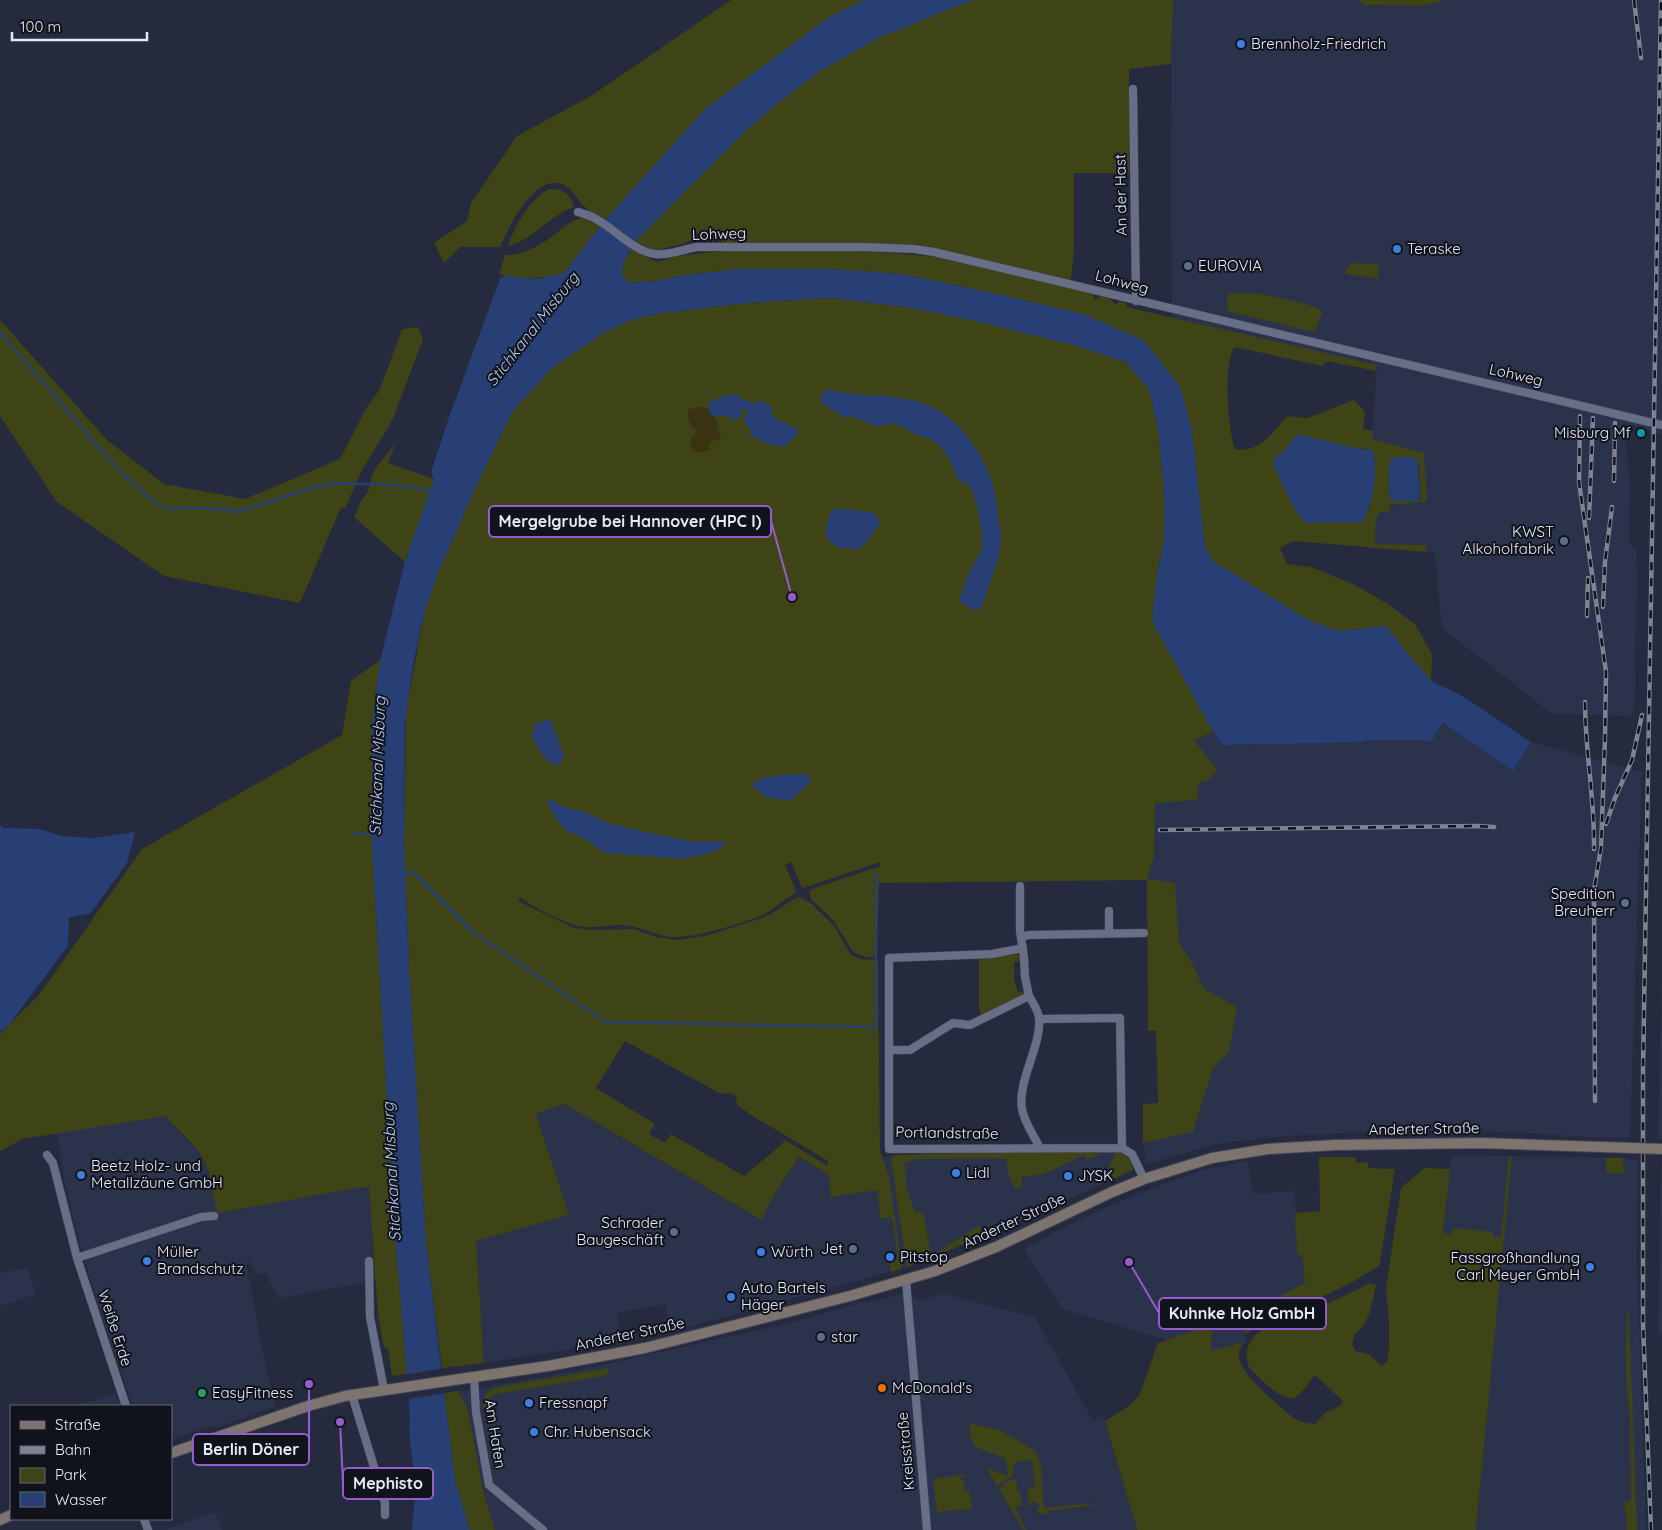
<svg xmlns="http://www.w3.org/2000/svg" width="1662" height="1530" font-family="Quicksand,sans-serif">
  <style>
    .built { fill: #2b324c }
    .green { fill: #3e4415; fill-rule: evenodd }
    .sand { fill: #3b3212 }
    .water { fill: #273f74 }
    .pier { fill: #252a3e }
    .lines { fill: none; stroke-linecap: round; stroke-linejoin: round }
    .stream { stroke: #273f74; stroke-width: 2.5 }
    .minor-casing { stroke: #424657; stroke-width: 9 }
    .secondary-casing { stroke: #424657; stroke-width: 12 }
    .minor { stroke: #676e85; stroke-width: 8 }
    .secondary { stroke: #7e746f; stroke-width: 10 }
    .rail-casing { stroke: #7e8394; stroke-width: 4.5 }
    .rail { stroke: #11131c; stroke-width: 2.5; stroke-dasharray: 8; stroke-linecap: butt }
    .secondary-bridge-casing { stroke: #424657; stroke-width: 12; stroke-linecap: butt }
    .secondary-bridge { stroke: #7e746f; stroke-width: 10 }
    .shop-dot { fill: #3f7fe0; stroke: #11131c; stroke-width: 2 }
    .service-dot { fill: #5c6f8a; stroke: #11131c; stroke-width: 2 }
    .culture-dot { fill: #0f9aa8; stroke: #11131c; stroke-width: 2 }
    .food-dot { fill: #e8710a; stroke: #11131c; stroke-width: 2 }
    .leisure-dot { fill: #2e9e5b; stroke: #11131c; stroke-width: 2 }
    .labels { text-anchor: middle; stroke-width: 4; stroke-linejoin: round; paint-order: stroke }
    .poi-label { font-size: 15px; fill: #e5eaf7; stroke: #11131c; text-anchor: start }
    .street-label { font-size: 15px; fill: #e5eaf7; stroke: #11131c }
    .water-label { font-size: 16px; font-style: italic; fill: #bccdef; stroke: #11131c }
    .leader { fill: none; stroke: #965ccd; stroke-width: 2 }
    .callout-dot { fill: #965ccd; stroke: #11131c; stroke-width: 2 }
    .callout { fill: #11131c; stroke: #965ccd; stroke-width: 2 }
    .callout-label { font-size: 16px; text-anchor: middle; font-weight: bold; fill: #e5eaf7 }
  </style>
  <rect width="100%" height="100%" fill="#252a3e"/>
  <path class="built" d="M1173,0H1359L1364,5L1421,6L1447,0H1662V434L1623,423L1630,482L1629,543L1637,553L1635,695L1632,716L1551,713L1442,628L1435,555L1432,552L1368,548L1371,450L1377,365L1172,328L1171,64Z
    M1443,723L1513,771L1531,742L1642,772L1630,1138L1590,1137L1488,1131L1418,1130L1283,1136L1216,1144L1148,1164L1145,1163L1143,1104L1158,1103L1156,1031H1148L1147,880L1154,857L1155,803L1194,740L1213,732L1223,745L1364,740H1425L1430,742Z
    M1662,971V1139H1658Z
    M565,1104L760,1220L774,1195L799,1157L829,1175L831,1197L891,1188L887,1167L883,1157L894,1155L1093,1150L1119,1152L1125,1155L1129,1158L1133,1170L1030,1217L907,1267L671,1332L665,1304L617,1313L622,1341L484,1363L476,1241L569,1215L535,1114Z
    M165,1116L203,1158L361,1187H369L375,1281L278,1298L265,1272L258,1275L249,1261L246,1262L266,1369L276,1406L218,1427H208L171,1440V1406H133L95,1295L75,1226L64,1178L57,1133Z
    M1451,1156L1580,1157L1625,1158L1638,1161L1637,1258L1646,1530H1476L1504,1238L1443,1233Z
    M1247,1161L1253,1194L1295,1191L1297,1254L1302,1255L1305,1283L1238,1317L1246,1341L1211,1351V1324L1168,1340L1062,1309L1024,1249L1062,1228L1109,1206L1155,1187L1203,1170Z
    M1661,1162H1662V1345V1334L1658,1333Z
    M27,1268L36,1294L0,1306V1273Z
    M902,1294L920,1300L944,1294L1035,1317L1093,1421L1103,1415L1137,1530H471L444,1393L489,1387L571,1372L790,1323L863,1302L874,1301Z
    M115,1394L120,1406H78L86,1403Z
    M215,1512L222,1530H166L168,1529Z"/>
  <path class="green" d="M731,0H864L831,16L705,109L605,220C599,216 591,212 585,207C577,200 574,191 564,185C537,171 508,227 500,247H460L444,263L434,243L467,221L471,203L517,136L591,96Z
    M973,0H1173L1171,64L1129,69V173H1074V248L1071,280L918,244H728L713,239H707L694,231L691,240L685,243L655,251L641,244L637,251L654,261L658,262L676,256L724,251L768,250L813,249L875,252L942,257L1091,291L1095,300L1101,296L1099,292L1107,296L1116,305L1119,301L1127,304L1126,307L1377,365L1376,371L1327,361L1322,366L1235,347C1222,363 1228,429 1235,449C1259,453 1273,433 1287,416L1307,418L1354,400L1365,411L1363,429L1373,431L1372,439L1424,453L1427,500L1426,502L1389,505V512H1380L1376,520L1375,544L1426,545V552L1293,541L1280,548L1287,564L1311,567L1353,584L1386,603L1415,624L1432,654L1431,681L1385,626L1338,631L1310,621L1213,561L1205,548L1192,430L1143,340L1083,314L984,291L901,274L831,269H740L686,275L656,281L629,283L621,274L624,262L636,241L744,132L778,103L820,71L880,37ZM1359,449L1372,450L1375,459V472L1368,513L1293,506L1286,489L1276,455ZM1396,457H1412L1419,465L1421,499L1419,501H1391C1387,488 1388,471 1393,459Z
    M1359,0H1447L1421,6L1364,5Z
    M549,189C562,188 571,194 574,207C549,215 534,240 508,246C515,225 529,200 549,189Z
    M587,218L600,226L564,273C543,278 520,282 499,274L505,255C520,255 533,249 546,241C560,232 569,218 587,218Z
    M1354,263L1379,264L1378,279L1345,274L1348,266Z
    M1228,293L1262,294L1307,304L1323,311L1315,332L1304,330L1227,311Z
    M829,298L906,307L981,322L1070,344L1126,362L1149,389L1158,428L1164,493V541L1157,574L1152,621L1213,732L1194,740L1218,771L1205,782H1199L1197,800L1155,803L1154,857L1147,879L1175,883L1179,943L1192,963L1204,989L1237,1007L1229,1052L1213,1068L1193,1132L1143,1143V1104L1158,1103L1156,1031H1148L1147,880L879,883L877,952L878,957H865L853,952L834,921L812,900L809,893L812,889L880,866V862L803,888H802L791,862L785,865L796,891L795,893C786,899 778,905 770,911C755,921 690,939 671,937C654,935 638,925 620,925C608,925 597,928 585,927C566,925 535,909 520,897L518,900L524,904L574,928L590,930L634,929L656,937L678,940L705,936L762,918L774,912L794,899L800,897L811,903L834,926L851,955L860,959L878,960L880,1150L889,1176L902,1269L891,1272L889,1262L898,1260L893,1221L877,1223L892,1220L891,1217L880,1219L878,1190L831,1197L829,1175L799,1157L774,1195L761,1220L565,1104L536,1114L569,1215L476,1241L484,1363L442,1368L426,1243L409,967L404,844L406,713L423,617L436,578L472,495L512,412L552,368L603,333L634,319L663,313L746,303ZM625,1041L719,1093L733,1094L736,1097L737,1105L751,1115L828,1161V1166L785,1140L781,1145L744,1176L671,1134L665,1143L649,1134L655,1124L596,1088Z
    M0,320L107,440L164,484L245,499L340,459L367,407L380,389L402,329L418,327L423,339L393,419L361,472L345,509L341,507L300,603L164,576L57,502L0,416Z
    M395,444L388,463L434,479L405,562L354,517L362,499L368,492L372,476L377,466Z
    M380,660L372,723V847L396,1246L407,1374L392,1376L388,1348L384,1347L378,1316L369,1187H361L218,1213C211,1196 213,1174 202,1157C193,1143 177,1129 165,1116L23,1139L0,1151V1034L39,995L142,849L342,735L351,681Z
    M1016,954L1019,956L1020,961L1014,962V979L1018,993L1023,991V994L982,1016L979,1008V959Z
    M1093,1150L1099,1155L1087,1160L1084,1155L1042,1175L1036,1174L1034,1176H1022V1187L1015,1188L1009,1177L1006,1158L911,1159V1162H905L907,1190L915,1212L919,1211L924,1215L930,1251L935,1254L979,1225L984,1236L907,1267L891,1159L894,1155Z
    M1116,1152C1127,1153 1132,1160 1133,1170L1113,1179L1109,1166Z
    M1509,1156H1512L1476,1530H1137L1105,1421L1129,1406L1139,1396L1158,1343L1212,1324L1211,1351L1246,1341C1223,1359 1262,1390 1275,1402C1282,1408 1291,1418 1300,1421C1304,1423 1310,1423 1315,1424L1326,1412L1340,1406L1343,1401L1315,1375C1309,1382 1302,1395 1293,1398C1281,1401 1256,1375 1248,1366C1245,1349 1248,1339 1263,1329L1331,1302L1369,1284L1376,1285C1372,1302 1370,1325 1354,1335L1352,1344L1355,1351L1368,1354L1381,1365L1387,1362L1389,1348V1321L1386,1288L1401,1188L1424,1168L1450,1169L1443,1233L1452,1234L1453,1228L1493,1232V1237H1501Z
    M1319,1157H1356V1163L1368,1162V1168L1395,1169L1380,1263L1379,1266L1351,1283L1244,1334L1238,1317L1305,1283L1302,1255H1297L1295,1213L1320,1211Z
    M1606,1158H1623L1624,1174L1606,1173Z
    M1627,1313H1629L1637,1530H1626C1629,1517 1624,1513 1624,1502L1629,1501L1631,1498L1630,1419L1626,1376Z
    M608,1368L609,1375L498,1394L491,1397L487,1409L483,1407L486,1394L493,1388Z
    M458,1391L468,1409L483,1490L495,1530H471L469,1527L455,1481L444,1393Z
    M969,1423L999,1430L1035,1450L1041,1465L1044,1508L1093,1503V1505L1048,1511L1047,1514H1041L1037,1512L1040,1504L1032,1501L1029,1509L1028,1489L1035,1488L1032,1460L1015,1462L1013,1475L997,1486L988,1470L990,1469L1007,1476L1008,1474L1005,1458L975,1447L971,1439Z
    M966,1474V1476L961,1477V1481L964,1480L965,1492L969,1491L972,1509L937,1512L933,1479Z
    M1016,1479L1017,1491H1020L1022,1505L1015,1507L1026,1530H1023L999,1489L1009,1480Z"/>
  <path class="sand" d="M700,407L708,408L717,421L721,438L717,441L712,440L708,445L710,450L698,453L692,448L690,440L697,431C690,425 685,419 689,409Z"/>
  <path class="water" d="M864,0H973L880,37L820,71L778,103L744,132L636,241L624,262L621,274L630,283L656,281L686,275L740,269H831L901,274L984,291L1083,314L1143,340L1180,386L1192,430L1205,548L1213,561L1310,621L1338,631L1385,626L1431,681L1461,695L1531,742L1513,771L1443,723L1430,743L1425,740H1365L1363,742L1223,745L1213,732L1152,621L1157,574L1164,541V493L1158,428L1149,389L1126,362L1070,344L981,322L906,307L829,298L746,303L663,313L634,319L603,333L552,368L512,412L472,495L436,578L423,617L414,660L405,723L404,844L409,967L426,1243L455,1481L469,1527L471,1530H412L416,1485L410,1442L409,1399L396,1246L372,847V723L380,660L405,562L434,479L431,472L449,417L500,279L504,276L537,279L564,273L605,220L705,109L831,16Z
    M828,389C858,398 891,393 922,403C958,414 988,458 995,494C997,501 997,509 998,517C999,524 1001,532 1001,539C1000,561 989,584 983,605L977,610L969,608L959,601L968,575L982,550V536L978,509L972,489L966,482H959C954,467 944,443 928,438C924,436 920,437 917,435C899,425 898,420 877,427L855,417H844L824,405L820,400L822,394Z
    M735,394L742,399L755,404L762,400L773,408L770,413L777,420L798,429L796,436L784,447L771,445L751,436V429L743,422L747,413L745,408L742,410L741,416L736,420L730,419L727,415L715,417L711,415L708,408L710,402L728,395Z
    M1297,434L1359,449L1371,450C1381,465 1371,507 1363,522L1305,523L1293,506L1273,464L1276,455L1282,454Z
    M1396,457H1412L1417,460L1420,491L1419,501H1391L1389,485V468L1391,460Z
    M842,509L872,512L878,517L880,524C872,533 868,542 858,550L849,548H839L826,538V528L831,510Z
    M550,719L564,755L559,766C544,763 538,748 532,736L535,724Z
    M805,773L812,780L790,801L766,797L753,787L754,783C769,772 788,777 805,773Z
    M546,800L553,801L567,808L584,812L611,824L645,832L696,842L727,841L717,851L683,859L606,853L583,838L565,830L552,812Z
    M0,825L4,828L39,829L62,836L93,838L135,832L127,863L91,913L69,918L68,946L8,1026L0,1032Z"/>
  <path class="pier" d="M444,1368L446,1393L406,1399L404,1375Z"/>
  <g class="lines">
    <path class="stream" d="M0,332L98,447L124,475L152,500L166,508L225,509L235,512L242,511L301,491L334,483L393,485L432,491
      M353,834H372
      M404,874L414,873L474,933L606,1022L876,1027V872"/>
    <g class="minor-casing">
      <path id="minor" d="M1133,89L1136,301
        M578,212C584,214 590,215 596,219C615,229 633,251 655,254C669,256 684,249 697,247H864L915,249L934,252L1662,425
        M1020,886V931L1024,958L1025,977L1029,996
        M1109,933V911
        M1021,937L1029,935L1144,933
        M1023,948L992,954L889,958V1149L1122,1148L1132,1154L1144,1179
        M1039,1019L1120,1018L1122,1148
        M890,1050H910L953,1023L970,1025L1029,996C1033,1003 1038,1010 1039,1018C1042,1045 1017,1081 1022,1109C1024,1122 1034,1136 1040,1148
        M47,1155L53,1163L77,1258L126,1406
        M77,1258L201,1217L214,1216
        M369,1261L370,1317L384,1390
        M906,1280L927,1530
        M474,1377L476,1412L489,1485L543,1530
        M352,1395L385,1503V1515
        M144,1519L148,1530"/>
    </g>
    <g class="secondary-casing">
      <path id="secondary" d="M171,1453L308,1406L345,1396L548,1366L645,1348L850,1296L935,1271L996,1247L1112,1192L1144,1179L1212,1158L1268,1149L1335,1145L1482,1143L1634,1148
        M0,1520L11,1515"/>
    </g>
    <use href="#minor" class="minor"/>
    <use href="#secondary" class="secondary"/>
    <g class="rail-casing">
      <path id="rail" d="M1634,0L1641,58
        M1580,416L1579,482L1606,672L1605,738L1601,848L1594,890L1595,1101
        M1614,481L1615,423
        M1589,518L1593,418
        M1603,607L1605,562L1612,507
        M1587,616L1588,578
        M1585,702C1585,751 1595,800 1594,849
        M1606,824L1615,798L1632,760L1642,715
        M1160,830L1477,826L1494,827
        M1651,1530L1643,1323V1071L1661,0"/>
    </g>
    <use href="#rail" class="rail"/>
    <g class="secondary-bridge-casing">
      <path id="secondary-bridge" d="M1634,1148L1662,1149"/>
    </g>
    <use href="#secondary-bridge" class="secondary-bridge"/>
  </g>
  <g class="shop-dot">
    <circle cx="1241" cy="44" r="5"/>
    <circle cx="1397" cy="249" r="5"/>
    <circle cx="956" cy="1173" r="5"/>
    <circle cx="81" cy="1175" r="5"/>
    <circle cx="1068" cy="1176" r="5"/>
    <circle cx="761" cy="1252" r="5"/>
    <circle cx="890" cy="1257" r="5"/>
    <circle cx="147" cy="1261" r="5"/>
    <circle cx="1590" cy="1267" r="5"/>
    <circle cx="731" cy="1297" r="5"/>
    <circle cx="529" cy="1403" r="5"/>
    <circle cx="534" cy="1432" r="5"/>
  </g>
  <g class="service-dot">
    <circle cx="1188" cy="266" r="5"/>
    <circle cx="1564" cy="541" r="5"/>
    <circle cx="1625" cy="903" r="5"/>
    <circle cx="674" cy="1232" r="5"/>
    <circle cx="853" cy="1249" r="5"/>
    <circle cx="821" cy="1337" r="5"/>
  </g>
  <circle class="culture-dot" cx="1641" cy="433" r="5"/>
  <circle class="food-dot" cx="882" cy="1388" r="5"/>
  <circle class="leisure-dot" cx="202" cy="1393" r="5"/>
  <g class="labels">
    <g class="poi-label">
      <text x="1251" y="49">Brennholz-Friedrich</text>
      <text x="1407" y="254">Teraske</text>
      <text x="1198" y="271">EUROVIA</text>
      <text x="1631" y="438" text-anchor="end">Misburg Mf</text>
      <text x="1554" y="537" text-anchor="end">KWST<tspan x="1554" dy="17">Alkoholfabrik</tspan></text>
      <text x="1615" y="899" text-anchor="end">Spedition<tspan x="1615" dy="17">Breuherr</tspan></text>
      <text x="91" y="1171">Beetz Holz- und<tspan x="91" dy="17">Metallzäune GmbH</tspan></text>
      <text x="966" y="1178">Lidl</text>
      <text x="1078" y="1181">JYSK</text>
      <text x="664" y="1228" text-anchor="end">Schrader<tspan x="664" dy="17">Baugeschäft</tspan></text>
      <text x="843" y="1254" text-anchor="end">Jet</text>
      <text x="157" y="1257">Müller<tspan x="157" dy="17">Brandschutz</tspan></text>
      <text x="771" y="1257">Würth</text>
      <text x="900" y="1262">Pitstop</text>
      <text x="1580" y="1263" text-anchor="end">Fassgroßhandlung<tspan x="1580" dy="17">Carl Meyer GmbH</tspan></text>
      <text x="741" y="1293">Auto Bartels<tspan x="741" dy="17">Häger</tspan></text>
      <text x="831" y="1342">star</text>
      <text x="892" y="1393">McDonald's</text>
      <text x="212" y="1398">EasyFitness</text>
      <text x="539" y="1408">Fressnapf</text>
      <text x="544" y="1437">Chr. Hubensack</text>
    </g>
    <g class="street-label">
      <text transform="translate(1121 195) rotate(-91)" y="5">An der Hast</text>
      <text transform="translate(719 234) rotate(-2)" y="5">Lohweg</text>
      <text transform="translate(1122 282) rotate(15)" y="5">Lohweg</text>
      <text transform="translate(1516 375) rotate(13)" y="5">Lohweg</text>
      <text transform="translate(1424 1129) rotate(-1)" y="5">Anderter Straße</text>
      <text transform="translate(947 1133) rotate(1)" y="5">Portlandstraße</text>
      <text transform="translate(1014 1221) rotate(-25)" y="5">Anderter Straße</text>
      <text transform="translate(115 1328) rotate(72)" y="5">Weiße Erde</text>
      <text transform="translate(630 1334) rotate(-12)" y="5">Anderter Straße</text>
      <text transform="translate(495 1434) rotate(81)" y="5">Am Hafen</text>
      <text transform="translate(906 1451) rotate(-95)" y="5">Kreisstraße</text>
    </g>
    <g class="water-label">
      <text transform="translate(532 329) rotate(-52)" y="6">Stichkanal Misburg</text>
      <text transform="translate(377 766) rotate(-88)" y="6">Stichkanal Misburg</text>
      <text transform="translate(391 1172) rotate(-93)" y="6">Stichkanal Misburg</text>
    </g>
  </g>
  <path class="leader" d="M792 597L771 521M1129 1262L1159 1313M309 1384L309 1449M340 1422L343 1483"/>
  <g class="callout-dot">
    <circle cx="792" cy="597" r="5"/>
    <circle cx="1129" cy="1262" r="5"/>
    <circle cx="309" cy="1384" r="5"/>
    <circle cx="340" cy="1422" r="5"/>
  </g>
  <g class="callout">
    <rect x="489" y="506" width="282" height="31" rx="5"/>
    <rect x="1159" y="1298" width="167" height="31" rx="5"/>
    <rect x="193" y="1434" width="116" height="31" rx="5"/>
    <rect x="343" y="1468" width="90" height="31" rx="5"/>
  </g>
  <g class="callout-label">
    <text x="630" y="527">Mergelgrube bei Hannover (HPC I)</text>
    <text x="1242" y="1319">Kuhnke Holz GmbH</text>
    <text x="251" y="1455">Berlin Döner</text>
    <text x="388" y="1489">Mephisto</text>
  </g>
  <rect x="10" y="1405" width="162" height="115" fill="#11131c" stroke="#666974"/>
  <rect x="20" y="1421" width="25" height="8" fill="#7e746f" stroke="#666974"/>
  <text x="55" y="1430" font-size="15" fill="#e5eaf7">Straße</text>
  <rect x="20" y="1446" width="25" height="8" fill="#7e8394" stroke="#666974"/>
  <text x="55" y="1455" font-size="15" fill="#e5eaf7">Bahn</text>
  <rect x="20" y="1468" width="25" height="15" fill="#3e4415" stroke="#666974"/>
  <text x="55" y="1480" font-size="15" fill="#e5eaf7">Park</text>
  <rect x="20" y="1492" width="25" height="15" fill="#273f74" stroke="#666974"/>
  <text x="55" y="1505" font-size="15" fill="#e5eaf7">Wasser</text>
  <path d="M12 32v8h135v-8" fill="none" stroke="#e5eaf7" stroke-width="2.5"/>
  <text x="20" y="32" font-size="15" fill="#e5eaf7" stroke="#11131c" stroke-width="4" paint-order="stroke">100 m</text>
</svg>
